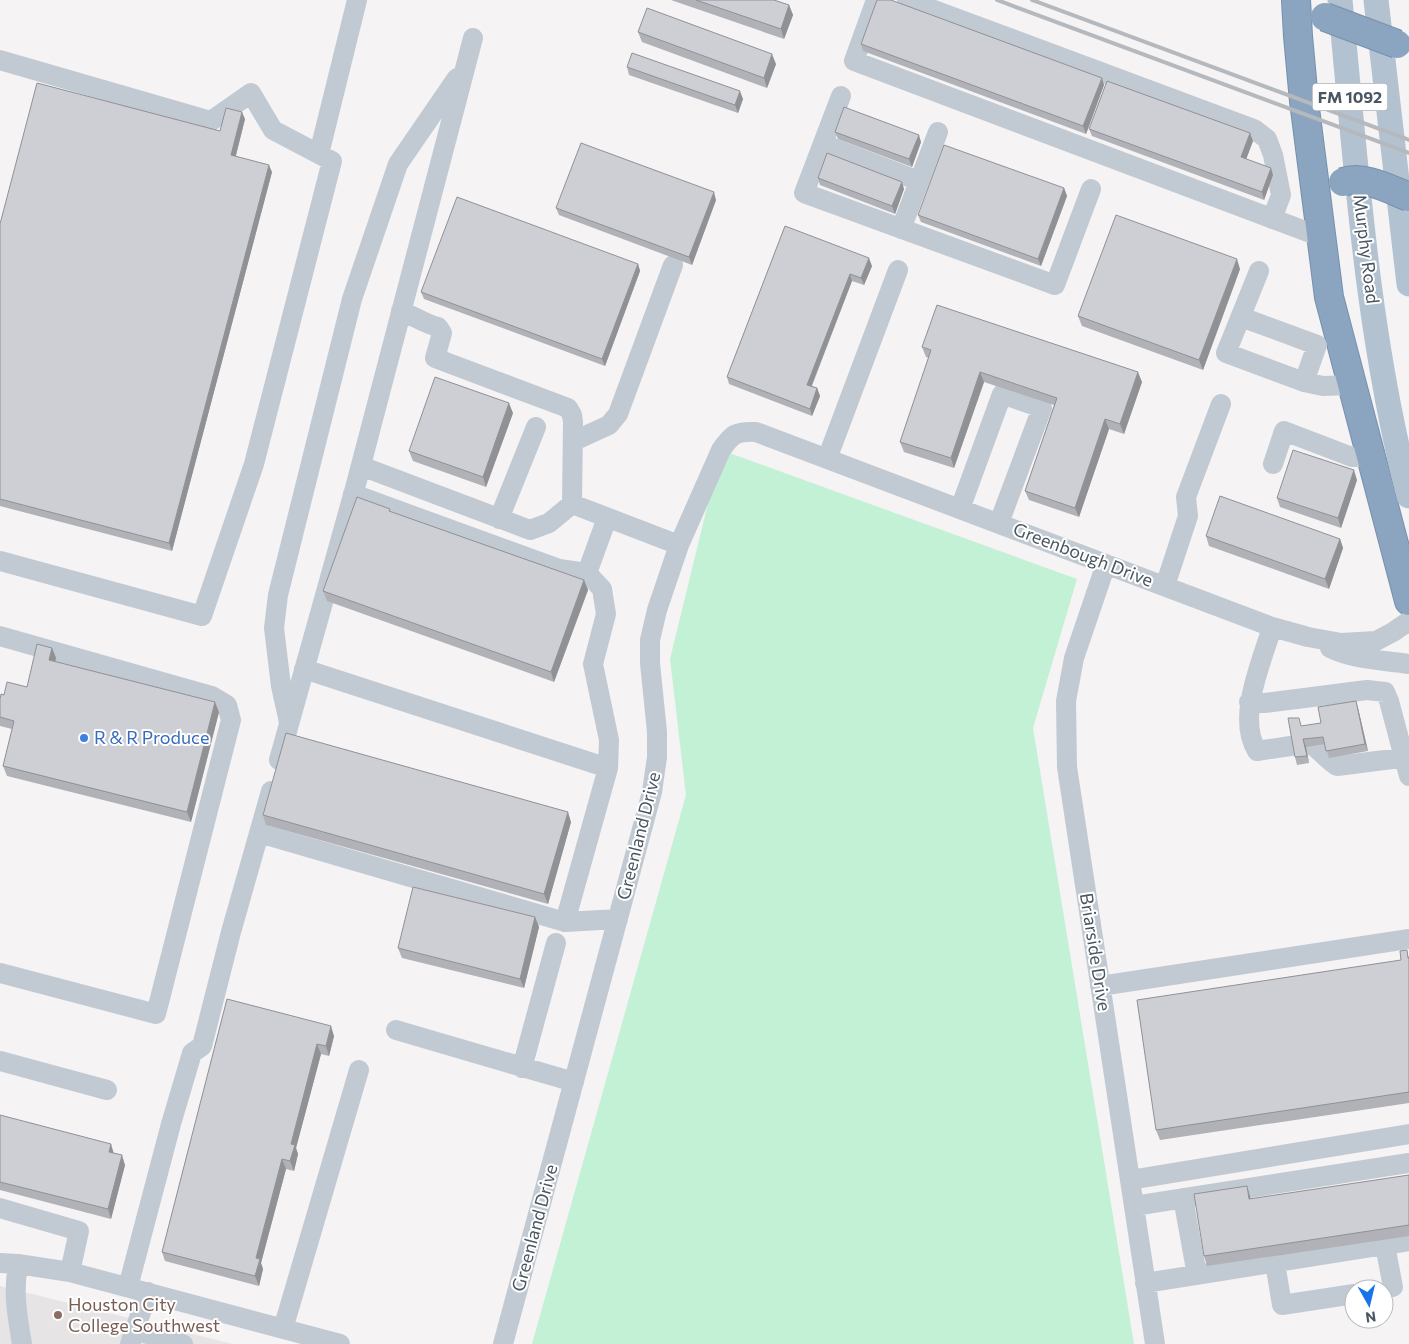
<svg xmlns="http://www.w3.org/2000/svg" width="1409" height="1344" font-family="Commissioner,sans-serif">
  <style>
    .education { fill: #e6e4e5 }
    .green { fill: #c3f1d5 }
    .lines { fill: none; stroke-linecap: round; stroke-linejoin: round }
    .highway-casing { stroke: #7690ad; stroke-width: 30 }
    .minor { stroke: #c1cad2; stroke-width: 20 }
    .major { stroke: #b3c2d1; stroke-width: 25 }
    .highway { stroke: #8ba5c1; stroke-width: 28 }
    .rail { stroke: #b5b8bd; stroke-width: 4 }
    .highway-bridge-casing { stroke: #7690ad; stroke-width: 30; stroke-linecap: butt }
    .highway-bridge { stroke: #8ba5c1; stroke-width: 28 }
    .wall { fill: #b0b2b7 }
    .shaded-wall { fill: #909195 }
    .building { fill: #cdcfd5; stroke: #909195 }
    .shop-dot { fill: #3f7fe0; stroke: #fff; stroke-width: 2 }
    .education-dot { fill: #8d6e63; stroke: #fff; stroke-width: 2 }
    .labels { text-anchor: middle; stroke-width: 4; stroke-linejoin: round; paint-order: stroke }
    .shield { fill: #fff; stroke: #808990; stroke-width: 1 }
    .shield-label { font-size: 16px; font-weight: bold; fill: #4a5661 }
    .street-label { font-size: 18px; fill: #4a5661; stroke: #fff }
    .shop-label { font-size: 18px; fill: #366cbe; stroke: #fff; text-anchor: start }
    .education-label { font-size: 18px; fill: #785e54; stroke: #fff; text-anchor: start }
  </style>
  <rect width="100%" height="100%" fill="#f5f3f3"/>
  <path class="education" d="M0,1286L233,1344H0Z"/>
  <path class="green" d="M721,450L1077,579L1033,728L1134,1344H532L686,795L670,659Z"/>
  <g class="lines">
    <g class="highway-casing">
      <path id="highway" d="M1296,0L1298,36L1304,101L1329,297L1409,601"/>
    </g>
    <path class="minor" d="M876,0L854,61L1321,237
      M907,0L1254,129L1267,139L1273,155L1281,195L1272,219
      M0,60L211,121L251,93L273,130L332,161L254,464L202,616L0,561
      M841,96L804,193L1055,285L1091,189
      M823,144L919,181
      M319,154L357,0
      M901,229L938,132
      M1259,271L1226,353L1304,382L1323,386L1352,385
      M1241,317L1317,345L1304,382
      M574,441L609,425L618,414L673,265
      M827,459L898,270
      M1273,464L1284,431L1352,457H1371
      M361,466L530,530L549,523L572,504L573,422L572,415L568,408L435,358L442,333L438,327C425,324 414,316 401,311
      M353,494L559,569L587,573
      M572,504L679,545
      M960,509L1002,394L1042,408L999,523
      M499,519L536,427
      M1106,564L1074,658L1066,701L1067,767L1155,1344
      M1165,586L1188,516L1186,497L1221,404
      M1272,627C1262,662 1236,717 1257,751L1310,743C1320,750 1327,760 1337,766L1409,757
      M0,636L212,696L227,705L231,720L156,1014L0,973
      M1330,648C1355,660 1383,660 1409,664
      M304,669L608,768
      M1249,702L1265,703L1367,690L1385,692L1389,701L1409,776
      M289,722L281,686L274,628L278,595L352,299L398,164L457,78
      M279,760L355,488L473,38
      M259,833L565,922L618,919
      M565,922L608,768L609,740L593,664L606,614L602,589L587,573L607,518
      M1100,986L1409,939
      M396,1030L574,1082
      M0,1061L107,1090
      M522,1068L556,943
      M1130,1180L1409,1134
      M1183,1198L1197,1275
      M1134,1206L1409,1163
      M0,1208L79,1231L70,1272
      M1385,1245L1393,1287
      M0,1263L18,1264L70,1272L340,1344
      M1275,1263L1282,1305L1354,1294
      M18,1264C13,1294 17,1314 22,1344
      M1145,1283L1409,1241
      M128,1287L171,1124L192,1053L202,1046L231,932L271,791
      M283,1329L359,1070
      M134,1330L183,1344
      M130,1344L148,1292
      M503,1344L652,792L657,757V732L650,663V640L657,610L679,545L721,450C732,434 736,431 756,432L1272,627L1308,637L1341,643L1376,641L1393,632L1409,621"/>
    <path class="major" d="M1340,0C1356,165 1367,335 1409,496
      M1376,0L1409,284"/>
    <use href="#highway" class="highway"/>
    <path class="rail" d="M997,0L1409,153
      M1032,0L1409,140"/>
    <g class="highway-bridge-casing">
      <path id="highway-bridge" d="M1325,17L1397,44
        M1343,182C1364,175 1389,189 1409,197"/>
    </g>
    <use href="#highway-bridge" class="highway-bridge"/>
  </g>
  <path class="wall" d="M671,0H774L789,5L793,15L784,39Z
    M638,32L776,64L767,88L642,42Z
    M861,44L1104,85L1086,134L863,51Z
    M627,67L743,99L738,113L629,75Z
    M245,119L236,156L272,172L172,551L0,506V224L220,131Z
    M1089,129L1253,141L1246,159L1273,175L1264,200L1092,136Z
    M835,132L921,142L912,167L838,139Z
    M818,178L904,189L895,214L820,185Z
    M1064,188L1067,196L1041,266L921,222L918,215Z
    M716,200L692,265L559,215L556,208Z
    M785,226L872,266L864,285L852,281L812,386L817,388L820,396L812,416L729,384L727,377Z
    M638,264L640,271L605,366L424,299L421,292Z
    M1240,269L1203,370L1082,326L1078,316Z
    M922,347L1142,382L1124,434L1109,429L1079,517L1029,500L1025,491L1054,405L984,382L954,468L904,452L900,442L929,358L926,357Z
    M513,413L486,487L413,461L409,451Z
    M1357,480L1341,528L1280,507L1277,498Z
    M391,512L584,580L588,590L554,682L327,601L323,591Z
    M1206,536L1340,539L1343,548L1329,589L1209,546Z
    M52,648L56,658L55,662L219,712L191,822L7,776L3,766L12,729L0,726V699L4,695L27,687Z
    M1356,701L1358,708L1368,751L1329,758L1325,744L1306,747L1309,763L1297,765L1295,757L1302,726L1321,723Z
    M263,815L571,822L548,904L266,825Z
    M535,917L539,927L524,988L402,958L398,948Z
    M1409,956V1103L1160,1140L1156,1130Z
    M227,999L334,1036L329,1056L321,1054L296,1148L298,1154L294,1171L286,1169L261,1263L263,1269L259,1286L165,1261L162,1252Z
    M0,1115L114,1153L125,1165L111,1219L0,1190Z
    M1409,1175V1236L1207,1266L1204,1256L1250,1196V1199Z"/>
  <path class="shaded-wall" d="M789,5L793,15L784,39L781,29Z
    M772,54L776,64L767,88L764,78Z
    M1102,78L1104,85L1086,134L1083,126Z
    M740,91L743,99L738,113L735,105Z
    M242,112L245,119L234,162L231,155Z
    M1250,133L1253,141L1244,165L1241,157Z
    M919,135L921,142L912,167L909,159Z
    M269,165L272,172L172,551L169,543Z
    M1271,168L1273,175L1264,200L1262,192Z
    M902,182L904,189L895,214L892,206Z
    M1064,188L1067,196L1041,266L1038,259Z
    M714,192L716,200L692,265L689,257Z
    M869,258L872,266L864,285L861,278Z
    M1237,259L1240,269L1203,370L1199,360Z
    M638,264L640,271L605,366L602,359Z
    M850,274L852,281L809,392L807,385Z
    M980,372L984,382L954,468L951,458Z
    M1138,372L1142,382L1124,434L1120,424Z
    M817,388L820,396L812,416L810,409Z
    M509,403L513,413L486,487L483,477Z
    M1105,419L1109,429L1079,517L1075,508Z
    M1354,470L1357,480L1341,528L1338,518Z
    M1340,539L1343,548L1329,589L1325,579Z
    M584,580L588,590L554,682L551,672Z
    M52,648L56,658L53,670L49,660Z
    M1356,701L1358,708L1368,751L1365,744Z
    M215,702L219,712L191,822L187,812Z
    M1303,739L1306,747L1309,763L1307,756Z
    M568,812L571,822L548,904L544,894Z
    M535,917L539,927L524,988L520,979Z
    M331,1026L334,1036L329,1056L326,1046Z
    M317,1044L321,1054L296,1148L298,1154L294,1171L290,1161L291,1144Z
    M111,1144L114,1154L109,1152Z
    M122,1155L125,1165L111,1219L108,1209Z
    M282,1159L286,1169L261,1263L263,1269L259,1286L255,1276L256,1258Z
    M1247,1186L1250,1196L1252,1209L1249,1199Z"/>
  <path class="building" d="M696,0H774L789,5L781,29Z
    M877,0H891L1102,78L1083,126L861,44Z
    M647,8L772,54L764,78L638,32Z
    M632,53L740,91L735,105L627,67Z
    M1107,81L1250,133L1241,157L1271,168L1262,192L1089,129Z
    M37,83L220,131L226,108L242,112L231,155L269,165L169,543L0,499V224Z
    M844,107L919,135L909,159L835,132Z
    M581,143L714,192L689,257L556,208Z
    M944,145L1064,188L1038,259L918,215Z
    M827,153L902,182L892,206L818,178Z
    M457,197L638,264L602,359L421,292Z
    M1116,215L1237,259L1199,360L1078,316Z
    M785,226L869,258L861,278L850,274L807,385L817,388L810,409L727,377Z
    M937,305L1138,372L1120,424L1105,419L1075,508L1025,491L1057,398L980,372L951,458L900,442L931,350L922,347Z
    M435,377L509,403L483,477L409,451Z
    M1293,450L1354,470L1338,518L1277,498Z
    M1220,496L1340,539L1325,579L1206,536Z
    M357,497L390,509L389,511L584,580L551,672L323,591Z
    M37,644L52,648L49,660L215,702L187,812L3,766L14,721L0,717V699L1,694L4,695L7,682L27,687Z
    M1356,701L1365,744L1326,751L1323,737L1303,739L1307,756L1295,757L1288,718H1299L1301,726L1321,723L1318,707Z
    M286,733L568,812L544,894L263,815Z
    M413,887L535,917L520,979L398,948Z
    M1407,950L1408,958H1409V1092L1156,1130L1137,1000L1401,960L1400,951Z
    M227,999L331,1026L326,1046L317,1044L291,1144L295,1145L290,1161L282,1159L256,1258L260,1259L255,1276L162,1252Z
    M0,1115L111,1144L109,1152L122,1155L108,1209L0,1182Z
    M1409,1175V1225L1204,1256L1194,1194L1247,1186L1249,1199Z"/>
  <circle class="shop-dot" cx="84" cy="738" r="5"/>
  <circle class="education-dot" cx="58" cy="1315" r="5"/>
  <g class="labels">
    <rect class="shield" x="1312.5" y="83.5" width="75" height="27" rx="4"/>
    <g class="shield-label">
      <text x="1350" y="103">FM 1092</text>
    </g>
    <g class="street-label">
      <text transform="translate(1366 249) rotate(83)" y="6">Murphy Road</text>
      <text transform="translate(1083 555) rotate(21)" y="6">Greenbough Drive</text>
      <text transform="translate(639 836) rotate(-76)" y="6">Greenland Drive</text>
      <text transform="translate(1095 952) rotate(81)" y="6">Briarside Drive</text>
      <text transform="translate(535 1228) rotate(-75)" y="6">Greenland Drive</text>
    </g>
    <g class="shop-label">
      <text x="94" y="744">R &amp; R Produce</text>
    </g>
    <g class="education-label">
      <text x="68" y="1311">Houston City<tspan x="68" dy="21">College Southwest</tspan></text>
    </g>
  </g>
  <g transform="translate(1369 1304) rotate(172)"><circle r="24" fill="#ffffff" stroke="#b7bbc0"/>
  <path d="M0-4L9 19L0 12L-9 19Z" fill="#1a73e8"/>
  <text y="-8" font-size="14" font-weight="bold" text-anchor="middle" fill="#4a5661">N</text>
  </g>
</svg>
